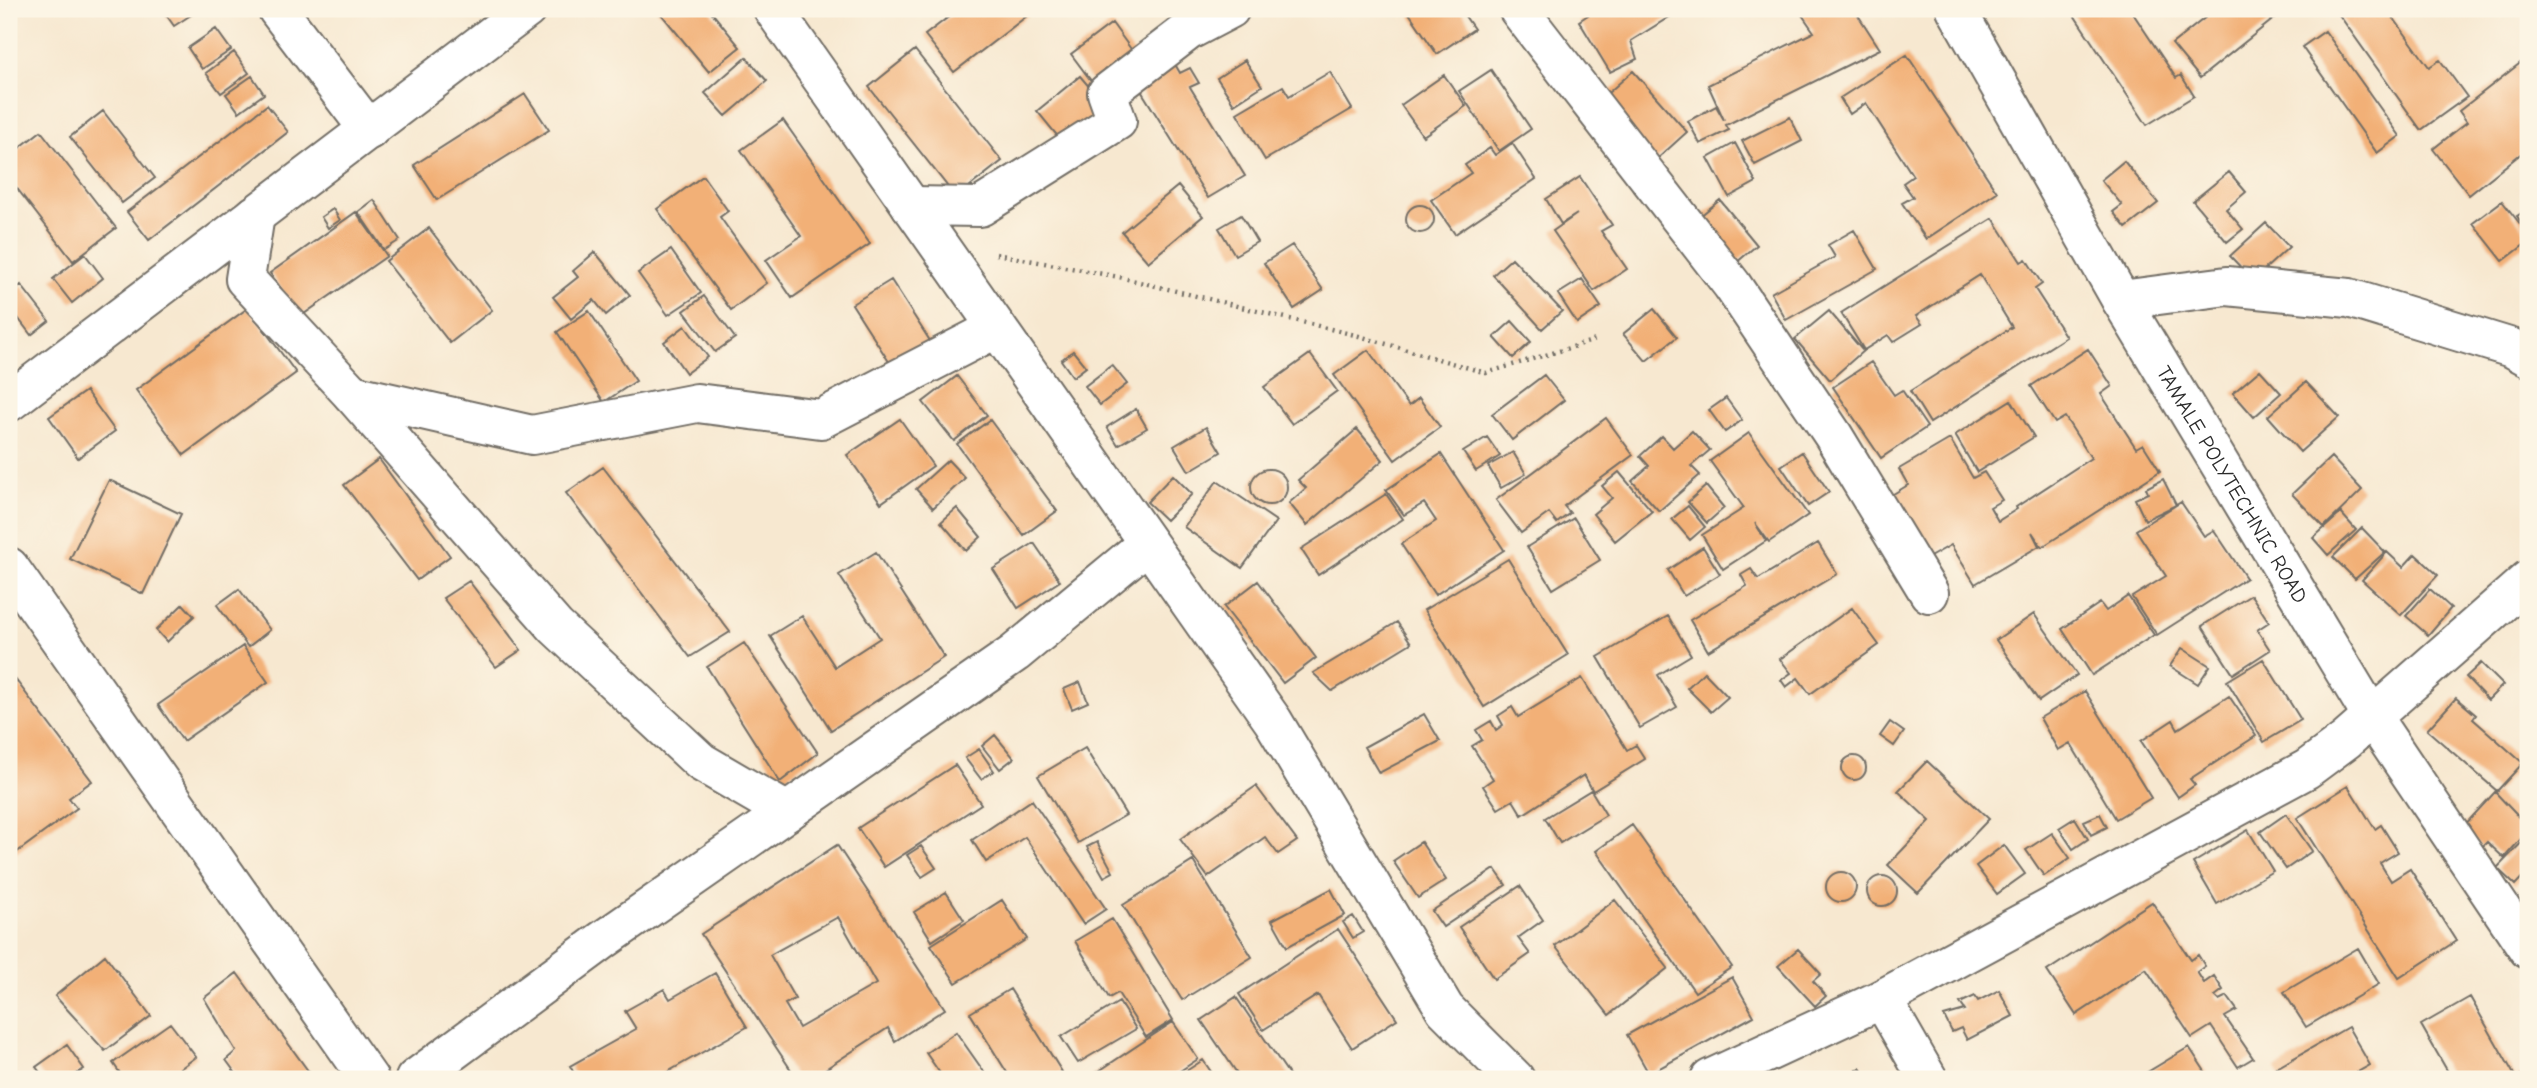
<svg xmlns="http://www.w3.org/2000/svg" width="2537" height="1088" font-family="'Comic Neue',sans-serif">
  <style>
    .building { fill: #f2b077; fill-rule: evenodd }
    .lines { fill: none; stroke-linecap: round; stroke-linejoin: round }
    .minor-casing { stroke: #726d65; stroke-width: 42 }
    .path { stroke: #726d65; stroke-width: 4.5; stroke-dasharray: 2 5; stroke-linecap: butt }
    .minor { stroke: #fff; stroke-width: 38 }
    .labels { text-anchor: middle; stroke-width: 7; stroke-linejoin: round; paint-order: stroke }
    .street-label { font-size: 21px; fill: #2b2b2b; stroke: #fcf5e5 }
  </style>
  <rect width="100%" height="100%" fill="#fcf5e5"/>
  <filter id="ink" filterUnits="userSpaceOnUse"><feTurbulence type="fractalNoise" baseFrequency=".0143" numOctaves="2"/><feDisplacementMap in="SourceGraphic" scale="14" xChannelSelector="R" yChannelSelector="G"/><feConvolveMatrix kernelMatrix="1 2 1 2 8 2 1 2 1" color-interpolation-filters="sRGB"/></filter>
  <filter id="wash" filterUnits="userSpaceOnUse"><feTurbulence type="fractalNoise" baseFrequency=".00686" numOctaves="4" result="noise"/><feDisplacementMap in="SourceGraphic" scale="28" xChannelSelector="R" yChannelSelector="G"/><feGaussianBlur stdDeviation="1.57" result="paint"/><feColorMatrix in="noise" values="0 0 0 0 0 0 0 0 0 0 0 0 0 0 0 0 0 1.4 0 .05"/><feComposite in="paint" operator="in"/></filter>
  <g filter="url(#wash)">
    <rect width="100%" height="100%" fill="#f7e8d0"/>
    <g id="blocks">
      <path class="building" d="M162,9H200L174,26Z
        M657,9H709L740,47L709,72Z
        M959,9H1036L954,72L925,35Z
        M1415,9H1460L1474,29L1437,54L1409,13Z
        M1597,9H1682L1631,41L1637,59L1610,72L1579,21Z
        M1798,9H1854L1880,49L1726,125L1729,130L1700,144L1688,121L1716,106L1724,120L1708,85L1814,32Z
        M2070,9H2130L2176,78L2181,75L2194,96L2147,125Z
        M2216,9H2286L2200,78L2172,44Z
        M2335,9H2395L2390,13L2429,67L2440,60L2467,97L2421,130Z
        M1112,23L1136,56L1095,86L1071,54Z
        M216,29L231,50L202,69L188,48Z
        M2325,31L2400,136L2377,153L2302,47Z
        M915,50L1002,161L956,197L869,87Z
        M234,52L249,73L221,93L206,73Z
        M1907,55L1997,192L1926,239L1902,203L1913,197L1903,183L1913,176L1866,103L1850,114L1840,98Z
        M746,57L767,81L726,116L705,93Z
        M2528,57V148L2469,195L2433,149L2467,122L2459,111Z
        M1172,59L1180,73L1190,68L1199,83L1190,87L1245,176L1208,198L1135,81Z
        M1245,60L1262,86L1234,104L1217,78Z
        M1491,70L1531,129L1499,151L1459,91Z
        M1633,71L1687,132L1655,161L1600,100Z
        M1330,72L1352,109L1265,160L1237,113L1283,86L1289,96Z
        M1444,75L1466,106L1423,136L1401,105Z
        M252,76L264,94L239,112L226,94Z
        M1080,76L1108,109L1064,144L1037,111Z
        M525,94L549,130L437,200L414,165Z
        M267,105L288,132L149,240L127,212Z
        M103,111L155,178L122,203L70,137Z
        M1790,117L1802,141L1755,165L1742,141Z
        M783,120L870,244L792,298L766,260L801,236L741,150Z
        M41,131L116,228L73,261L9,178V156Z
        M1512,143L1536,179L1455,234L1431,200L1471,173L1465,165L1490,148L1495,155Z
        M1735,143L1756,182L1729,197L1708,158Z
        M2124,161L2158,203L2126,228L2113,212L2122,205L2101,180Z
        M2229,172L2246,192L2226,209L2243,229L2227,242L2193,201Z
        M703,176L728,211L720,217L767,283L731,310L657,209Z
        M1580,177L1612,225L1601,231L1627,269L1594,291L1553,231L1577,214L1561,224L1546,199Z
        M1178,186L1203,216L1148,262L1122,232Z
        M374,200L400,240L384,250L358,212Z
        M1720,200L1757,245L1736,263L1699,217Z
        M2502,201L2528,234V242L2503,261L2473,223Z
        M1406 219a14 14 0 1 1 28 0a14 14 0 1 1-28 0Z
        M333,209L340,220L328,228L321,217Z
        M2528,209V232L2517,216Z
        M356,212L387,256L301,316L270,273Z
        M1241,215L1257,242L1235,255L1219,228Z
        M1993,218L2021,262L2026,259L2042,284L2035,289L2066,337L1930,423L1910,391L2012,327L1980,275L1916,316L1922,324L1893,342L1888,335L1864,350L1841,313Z
        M2266,223L2289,247L2253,280L2230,256Z
        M429,228L492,310L450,343L386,261Z
        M1854,230L1877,269L1786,320L1771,293L1835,257L1828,245Z
        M1292,245L1323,290L1294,309L1264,263Z
        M671,250L701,293L668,315L638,273Z
        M595,252L630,295L606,315L594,300L571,319L553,297L578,277L573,271Z
        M85,254L103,278L72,303L53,279Z
        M1512,258L1562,311L1542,329L1493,275Z
        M1582,279L1601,307L1577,323L1558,294Z
        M891,280L932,344L893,368L852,304Z
        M21,285L49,321L31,335L9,306V295Z
        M704,296L735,338L715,352L684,311Z
        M248,308L296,373L184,455L136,390Z
        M1654,309L1677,337L1646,361L1623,334Z
        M589,311L636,381L604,402L557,332Z
        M1829,311L1863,351L1830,380L1795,339Z
        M1512,321L1531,342L1513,358L1494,337Z
        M685,326L708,357L686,373L664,342Z
        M2088,349L2112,386L2101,394L2136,448L2143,444L2160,471L2042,547L2032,532L2039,546L1975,584L1951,545L1928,558L1890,496L1908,485L1899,469L1950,439L1973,478L1984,472L2002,500L1990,507L1998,521L2017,509L2016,507L2091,458L2065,417L2055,423L2031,386Z
        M1368,350L1409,406L1419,398L1440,427L1395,460L1334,375Z
        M1073,351L1086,367L1073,377L1061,360Z
        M1310,354L1337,391L1292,424L1264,387Z
        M1871,362L1894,395L1902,390L1927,427L1881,458L1833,387Z
        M1112,365L1127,384L1100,405L1085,386Z
        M2260,370L2281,393L2254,417L2233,393Z
        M1544,375L1564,400L1512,440L1492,414Z
        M957,376L987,415L954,441L923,402Z
        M2306,382L2339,417L2300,452L2268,416Z
        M86,391L115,431L78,458L49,417Z
        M1726,398L1742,420L1725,432L1709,410Z
        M2011,400L2034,437L1977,472L1955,435Z
        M1136,409L1147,428L1118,445L1107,427Z
        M1606,418L1633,455L1564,506L1570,513L1557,523L1549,513L1521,533L1496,500Z
        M900,419L933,466L881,503L847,455Z
        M990,420L1057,511L1024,535L957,444Z
        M1206,427L1221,452L1189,471L1174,446Z
        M1357,429L1383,460L1307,525L1289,503L1306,488L1298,480Z
        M1692,431L1710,450L1691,466L1700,475L1659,511L1632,481L1649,466L1640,456L1662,436L1673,448Z
        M1749,433L1808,515L1769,542L1755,523L1766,541L1723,569L1702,535L1744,508L1710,461Z
        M1487,437L1500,456L1476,471L1463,452Z
        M1513,452L1526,474L1501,488L1488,466Z
        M1802,452L1829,492L1808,506L1781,466Z
        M1441,454L1504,550L1435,595L1401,544L1436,521L1424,503L1404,515L1386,490Z
        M2331,457L2362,490L2324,527L2292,494Z
        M379,459L450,556L417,580L344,485Z
        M948,460L965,478L933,508L916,489Z
        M603,467L730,632L690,657L566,493Z
        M1251 487a18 18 0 1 1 36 0a18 18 0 1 1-36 0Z
        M1619,472L1652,511L1615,541L1593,514L1612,498L1602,486Z
        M1173,475L1192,494L1166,520L1147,502Z
        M2163,479L2176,505L2145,520L2135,499L2148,493L2146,488Z
        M109,480L181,514L143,594L70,559Z
        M1217,481L1276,521L1242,568L1184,527Z
        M1706,486L1724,508L1707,523L1688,502Z
        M1386,494L1403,519L1318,575L1301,549Z
        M2181,502L2204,536L2214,530L2246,578L2157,635L2132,597L2166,576L2136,530Z
        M1688,506L1705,527L1690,540L1672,519Z
        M957,508L981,537L966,551L941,522Z
        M2341,513L2356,530L2328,555L2313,538Z
        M1574,518L1600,560L1553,589L1527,547Z
        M2362,528L2385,552L2355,579L2333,557Z
        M1034,543L1060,581L1018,608L993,569Z
        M1818,543L1837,574L1708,651L1690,620L1747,586L1741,575L1751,569L1758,579Z
        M1703,547L1720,574L1684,596L1668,570Z
        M876,552L944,657L831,730L770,636L802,616L835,667L880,638L839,575Z
        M2387,552L2403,567L2415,554L2438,575L2401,615L2362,580Z
        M1508,559L1568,655L1484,707L1424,610Z
        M469,581L521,650L496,667L443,598Z
        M1258,581L1316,658L1283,683L1224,607Z
        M239,589L270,630L248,647L217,605Z
        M2430,589L2451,608L2428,635L2406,616Z
        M2251,595L2269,622L2257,630L2270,650L2233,674L2202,626Z
        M2128,596L2154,635L2092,675L2062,629L2100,603L2106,611Z
        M183,604L194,616L167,642L156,630Z
        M1852,608L1879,645L1810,694L1798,678L1786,687L1781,680L1791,673L1780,659Z
        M2034,614L2077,675L2039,701L1996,640Z
        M1668,616L1691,655L1658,675L1677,707L1640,728L1598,657Z
        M1397,622L1411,643L1332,691L1313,673Z
        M744,643L818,753L780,782L707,667Z
        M243,646L268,682L183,741L158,705Z
        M2182,648L2210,666L2198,684L2170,666Z
        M2263,659L2301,720L2264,742L2227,681Z
        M2481,663L2503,685L2488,700L2466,677Z
        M9,671L92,781L69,798L77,808L9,858Z
        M1704,672L1728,697L1711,712L1687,688Z
        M1582,678L1627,750L1636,745L1645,759L1593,791L1584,775L1522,815L1513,800L1498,809L1483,786L1493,779L1472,746L1482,740L1476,730L1491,721L1496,730L1503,725L1498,716L1512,707L1518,717Z
        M1080,682L1088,702L1072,709L1064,689Z
        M2085,691L2151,798L2116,819L2070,743L2058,750L2040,718Z
        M2229,696L2256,736L2190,779L2195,785L2178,797L2141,741L2173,720L2178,729Z
        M2456,698L2476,715L2473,719L2523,763L2497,791L2427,730Z
        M1424,714L1440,741L1379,773L1364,747Z
        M1890,722L1904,732L1894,746L1880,736Z
        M995,735L1014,758L1000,769L982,746Z
        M1085,748L1126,815L1078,843L1038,776Z
        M979,749L994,771L981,779L965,758Z
        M1842 768a12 12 0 1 1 24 0a12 12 0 1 1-24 0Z
        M1927,761L1989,819L1918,893L1888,865L1930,821L1898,791Z
        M955,765L981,804L884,867L858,828Z
        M1256,786L1297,841L1278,854L1265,837L1208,877L1180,839Z
        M2348,786L2375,829L2381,825L2398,852L2380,863L2391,881L2410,869L2456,941L2399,978L2297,818Z
        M1591,790L1606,815L1560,843L1545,818Z
        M2495,792L2528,827V831L2504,858L2487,842L2482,847L2462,828Z
        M1032,800L1106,909L1083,924L1025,837L986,862L972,840Z
        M2100,814L2107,827L2091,835L2084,821Z
        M2286,814L2312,851L2286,869L2260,832Z
        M2075,818L2088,839L2073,849L2059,828Z
        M1632,825L1732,967L1695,992L1596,851Z
        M2248,830L2273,871L2217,904L2193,863Z
        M2052,833L2070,858L2044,876L2026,850Z
        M2528,836V871L2515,885L2497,868Z
        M1097,842L1113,872L1104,877L1087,847Z
        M1421,842L1446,880L1418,898L1393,861Z
        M837,845L945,1009L895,1041L888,1028L810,1079H797L701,934ZM838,917L876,984L799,1028L785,1004L795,999L770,955Z
        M2004,845L2025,874L1997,894L1976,866Z
        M921,846L936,868L922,877L907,855Z
        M1193,861L1252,957L1182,1000L1123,905Z
        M1495,869L1506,885L1443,927L1432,911Z
        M1826 887a15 15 0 1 1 30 0a15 15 0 1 1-30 0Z
        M1867 891a15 15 0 1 1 30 0a15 15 0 1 1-30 0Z
        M1520,886L1543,920L1518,938L1530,954L1494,979L1459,927Z
        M1331,889L1345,915L1287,947L1272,920Z
        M946,892L964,920L932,941L914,912Z
        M1002,900L1027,939L956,983L931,945Z
        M1615,900L1668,968L1609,1015L1555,946Z
        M2152,902L2191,960L2198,955L2205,966L2197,972L2204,983L2214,976L2223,990L2215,996L2219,1000L2227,996L2237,1010L2225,1017L2253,1058L2238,1067L2211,1026L2192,1038L2146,969L2076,1015L2047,971Z
        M1353,916L1363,932L1353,938L1343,922Z
        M1112,919L1173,1020L1146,1037L1118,993L1109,998L1075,941Z
        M1338,929L1397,1019L1352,1048L1318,995L1263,1030L1239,994Z
        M2358,948L2379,984L2306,1027L2284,992Z
        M1798,949L1821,974L1813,981L1826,996L1815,1006L1778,966Z
        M105,955L151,1016L105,1051L55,996Z
        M237,973L314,1079H240L226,1060L236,1051L204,998Z
        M715,973L747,1027L655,1079H577L570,1066L636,1029L625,1011L664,989L670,999Z
        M1732,977L1754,1016L1649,1074L1627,1035Z
        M1010,989L1062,1072L1050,1079H1011L970,1013Z
        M1999,990L2013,1016L1967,1040L1961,1028L1952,1032L1944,1016L1965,1010L1960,1003L1975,996L1978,1001Z
        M1236,997L1292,1079H1241L1201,1020Z
        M2470,997L2516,1078L2528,1071V1079H2452L2421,1025Z
        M1119,1002L1136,1029L1078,1063L1061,1037Z
        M1173,1022L1198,1059L1168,1079H1087Z
        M170,1023L196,1057L166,1079H124L113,1063Z
        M2348,1027L2370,1065L2345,1079H2281L2275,1069Z
        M956,1032L989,1079H944L926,1053Z
        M67,1045L84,1069L69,1079H45L36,1067Z
        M2189,1047L2210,1079H2136Z
        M1203,1060L1216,1079H1174Z
        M1860,1068L1868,1079H1843Z"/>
    </g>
  </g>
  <g filter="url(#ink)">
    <use href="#blocks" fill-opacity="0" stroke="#726d65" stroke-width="2"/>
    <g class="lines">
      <g class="minor-casing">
        <g id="minor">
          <path d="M277,9L369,130"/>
          <path d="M773,9L1273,721L1445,1009L1515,1079"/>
          <path d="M1518,9L1732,285L1833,435L1929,593"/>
          <path id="s1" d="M1956,9L2121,300L2372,717L2528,949"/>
          <path d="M911,206L980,207L1117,121L1107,93L1188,31L1230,9"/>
          <path d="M255,215L245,279L352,394L556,627L701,762L787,812"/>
          <path d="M2121,300L2227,286L2349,298L2512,348L2528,357"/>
          <path d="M352,394L532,435L697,403L821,419L997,328"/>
          <path d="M9,402L527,9"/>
          <path d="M9,567L369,1079"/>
          <path d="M1882,999L1928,1079"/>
          <path d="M415,1079L603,940L1015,653L1147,544"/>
          <path d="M1710,1079L1882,999L2307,769L2346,740L2528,580"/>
        </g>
      </g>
      <path class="path" d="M996,254L1119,277L1359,336L1486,373L1599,339"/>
      <use href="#minor" class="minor"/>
    </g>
  </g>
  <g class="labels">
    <g class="street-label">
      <text dy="7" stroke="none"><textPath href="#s1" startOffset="550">TAMALE POLYTECHNIC ROAD</textPath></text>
    </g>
  </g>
  <rect width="2537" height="1088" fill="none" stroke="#fcf5e5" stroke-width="35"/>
</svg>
